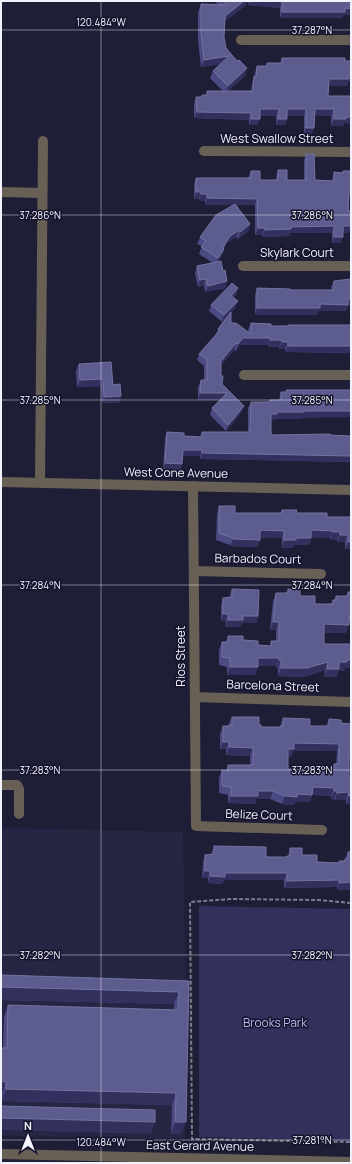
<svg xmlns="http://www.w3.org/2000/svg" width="352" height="1164" font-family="Manrope,sans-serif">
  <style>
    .built { fill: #252544 }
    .green { fill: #32315c }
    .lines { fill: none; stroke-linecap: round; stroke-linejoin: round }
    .path { stroke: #7d7d8f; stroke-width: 2; stroke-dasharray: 4 2; stroke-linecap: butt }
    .minor { stroke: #686054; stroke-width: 10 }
    .wall { fill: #4b4a82; fill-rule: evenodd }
    .shaded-wall { fill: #32315e }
    .building { fill: #5d5c8f; stroke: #7473a0; fill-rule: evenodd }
    .ticks { fill: none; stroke: #f1f2fc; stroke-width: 1; stroke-opacity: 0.45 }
    .labels { text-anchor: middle; stroke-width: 3; stroke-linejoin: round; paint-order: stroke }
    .street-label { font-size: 12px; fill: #f1f2fc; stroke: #15142c }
    .park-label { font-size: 12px; fill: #b6b8ef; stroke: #15142c }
    .ticks-label { font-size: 10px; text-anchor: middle; fill: #f1f2fc; stroke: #15142c; stroke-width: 3; stroke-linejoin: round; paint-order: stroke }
  </style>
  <rect width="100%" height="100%" fill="#1e1e36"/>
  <path class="built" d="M1,828L183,832L186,987L185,1139L1,1136Z"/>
  <path class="green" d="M199,906L351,909V1141L199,1137Z"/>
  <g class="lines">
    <path class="path" d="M351,903L318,900L231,899L190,902L192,1139L351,1142"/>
    <path class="minor" d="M241,40H351
      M204,151L351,152
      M1,192L42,193
      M243,266H351
      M244,375H351
      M1,482L351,490
      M40,482L43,141
      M193,486L196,826L322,830
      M194,571L321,574
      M195,697L351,702
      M1,785H17L19,789V814
      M1,1154L351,1162"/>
  </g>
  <path class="wall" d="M215,1H247L246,5L225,21L224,37L226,48L245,76L228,91H251L252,83L257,66H266L267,63H280L282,58L345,61L348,82L347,86H329L328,96L344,123L343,126H331V116L314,115L312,134H304V116H287V119L285,125H276V116H260V119L257,125H249V120L194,118V104L196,97H201L202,95H206L207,91H223L210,78L213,71L220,64L201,67L198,40V12L201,4L218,5Z
    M248,1H351L342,18H280V8L248,5Z
    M306,154L315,180L332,181L334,172L342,173L343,171L351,198H349V233H343L341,243H332V233H290L289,236L262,237V235H255V205H236L250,224L248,231L238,239L236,237L226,243L224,248L222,255L218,262L223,271L227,281L225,288L205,292L204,285L198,287L195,273L197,266L213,263L199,254L202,246L197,244L200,237L233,205H205V201H199V199H194V184L196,178H248L251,171L260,180H276V177L278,170L287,180H304V161Z
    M334,281L348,306L346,311H319L317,315H255V295L257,288L290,290H331V287Z
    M238,288L236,295L233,298L235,308L231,313V323L248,332V330L251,323L271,326H288V325H351V353L286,352L285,349H279V347H268V345H240L236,351L234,350L221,365V376L222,384L241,413L226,431L210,415L212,408L221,400H198V387L201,380H204V366L197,360L199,354L216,335L218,329L228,315L222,322L209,311L211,305Z
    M79,364L113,385L121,396L119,403H102L101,386L77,387L76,371Z
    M286,390L302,418L301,419H275V420H271V434L273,435H330L351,462L200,459V456H183L182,464L180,470L163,469L165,438L167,432L184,436L200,437L202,432H248V408L251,402H269L270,400H279L281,392H286Z
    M219,506L235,513H280L282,510L296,513L327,517H351V549H345V542H337V540H330V538H311L309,545H294L293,548H282V538H260V540L257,547L230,546V545L216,540L217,514Z
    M232,589L258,616L256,623H242L240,627H225L226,621H221V605L223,598H229Z
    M288,589L315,604H331L333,600H334L336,596H346L348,592H351V620H349L346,633H324V644H351V668H345L344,671L339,670L336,677H324L325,670L304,677L278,676V668H276V666H258L255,675H227V667L219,665V650L222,642H226L228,636L258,645L270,646L271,641H276V630H270L273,601L276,593H286Z
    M232,717L259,725L261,727H280L283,718L310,726H326L329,719L341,723L351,724V760H349V777L351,804H346V800H335L334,799H331V796L312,795L310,802H296L294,805L282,804L270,799H256L255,804L228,803V795L219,793V778L222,770H226L228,765H250V756L226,755V749H220V734L223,726H228ZM293,751H337L336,764H334L331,770L288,769V757H291Z
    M214,846L270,857H286L287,856H288L290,848L302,855L317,862L339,863V861H344L348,852H351L337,890V887L284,888V880H224L222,884L208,883V878H202L203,862L205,855L211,854Z
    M1,975L189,981L181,1134H171L172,1105L1,1101V1048H3L4,1017L8,1005L174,1010V1004L1,1000Z"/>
  <path class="shaded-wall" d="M244,1H247L246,5L222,23L225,16Z
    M249,1H282L280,8L248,5Z
    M345,8L351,9V15H344L342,18H280L282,12Z
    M229,56L226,63L201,67L204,60Z
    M247,68L245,76L225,93L228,86Z
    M349,75H351V82H348L347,86H326L329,79Z
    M260,109H279L276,116H257Z
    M287,109H306L304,116H285Z
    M315,109H334L331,116L312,115Z
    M197,112L251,113L249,120L194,118Z
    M346,117H351V124L344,123L343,126H331L334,119Z
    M251,119H260L257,125H249Z
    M278,119H287L285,125H276Z
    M306,128H314L312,134H304Z
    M349,191H351V198H346Z
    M196,192H201L199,199H194Z
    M201,194H207L205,201H199Z
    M207,198L257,199L255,205H205Z
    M250,224L248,231L238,239L240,232Z
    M334,226L332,233H290L289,236L262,237L265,230L291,227Z
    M343,226H351L349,233H341Z
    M258,228H265L262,235H255Z
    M239,230L236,237L226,243L220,254L223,248L229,237Z
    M334,237H343L341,243H332Z
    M224,249L222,255L216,265L218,258Z
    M206,279L204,285L198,287L200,280Z
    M227,281L225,288L205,292L208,286Z
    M238,288L236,295L229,302L231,296Z
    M348,299H351V306H348L346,311H319L317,315H255L257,308L320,304Z
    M238,301L235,308L222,322L224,315Z
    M243,338H270L268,345H240L236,351L238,344Z
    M270,340H282L279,347H268Z
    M282,342H288L285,349H279Z
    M236,343L234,350L218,368L221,361Z
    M288,346H351V353L286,352Z
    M103,379L101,386L77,387L80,380Z
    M200,393H227L225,400H198Z
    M121,396L119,403H102L104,397Z
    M244,406L241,413L226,431L228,425Z
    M304,411H351V417L302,418L301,419H275V420H269L271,414L277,412Z
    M183,450H202L200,456H181Z
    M202,453L351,456V462L200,459Z
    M165,463L182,464L180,470L163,469Z
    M260,530L284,531L282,538H258Z
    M311,530L333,531L330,538H309Z
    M333,532H340L337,540H330Z
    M340,535H348L345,542H337Z
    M296,538H311L309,545H294L293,548H282L284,540Z
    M233,539L260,540L257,547L230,546Z
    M348,542H351V549H345Z
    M350,611H351V620H347Z
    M223,614H228L226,621H221Z
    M243,616H258L256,623H242L240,627H225L228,620Z
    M273,622H279L276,630H270Z
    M324,624L349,625L346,633H321Z
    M258,658H279L276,666H255Z
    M279,660H281L278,668H276Z
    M347,660H351V668H345L344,671L339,670L336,677H324L327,669L339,662Z
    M328,662L325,670L304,677L278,676L281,668Z
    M230,667H258L255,675H227Z
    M223,742H229L226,749H220Z
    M294,743L339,744L337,751H293L291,757H286L288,749Z
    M229,747L253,748L250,756L226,755Z
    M349,752H351V760H346Z
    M313,787L334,788L331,796L312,795L310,802H296L294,805L282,804L285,796L297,794Z
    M258,791H273L270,799H256L255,804L228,803L231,796Z
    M334,791H337L334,799H331Z
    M348,792L346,800H335L337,793Z
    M349,796H351V804H346Z
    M205,871H210L208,878H202Z
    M225,873H287L284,880H224L222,884L208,883L210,876Z
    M339,880L337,887L284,888L287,881Z
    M351,882V890H337L339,883Z
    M1,987L179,992L174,1004L1,1000Z
    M1,1081L6,1082L2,1094H1Z
    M6,1089L176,1093L172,1105L1,1101Z
    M1,1118L155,1122L151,1134L1,1130Z
    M175,1122H186L181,1134H171Z"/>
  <path class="building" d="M224,1H244L225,16L224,37L226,48L237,61L239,60L247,68L228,86L213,71L229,56L204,60L201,33V4L227,5Z
    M282,1H351V9L345,8V12H282Z
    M282,58H345V61H351V75H349V79H329L328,96H351V117H346V119H334V109H315L314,128H306V109H287V119H278L279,109H260V119H251V113L197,112L196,97H202V95H207V91H253L254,76L256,78L257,66H267V63H282Z
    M306,154H314L315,180L334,181V172L343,173V171H351V191H349L348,211H351V226H343V237H334V226L291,227V229L265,230V228H258L257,199L207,198V194H201V192H196V178H251V171H260V180H278V170H287V180H306Z
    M235,204L250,224L240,232L239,230L229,237L223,248L224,249L218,258L201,247L206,241L200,237L216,215Z
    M221,261L223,271L225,270L227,281L208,286L206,279L200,280L197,266Z
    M351,279V299H348V305L320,304V308H257V288L290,289V290H334V281Z
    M232,283L238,288L231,296L238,301L224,315L211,305Z
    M231,312V323H236L251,334V323L271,324V326H288V325H351V346H288V342H282V340H270V338H243L238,344L236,343L221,361V376H223L222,384L244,406L228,425L212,408L227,393H200L201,380H207V359L199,354L220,330L218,329Z
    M111,362L113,385L120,384L121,396L104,397L103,379L80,380L79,364Z
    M286,390H351V411H304V412H277V414H271V434L273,435L330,434V435L351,436V456L202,453V450H183L182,464L165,463L167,432L184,433V436L202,437V432H250L251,402H269L270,400H281V392H287Z
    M219,506H235V513H282V510H297L296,513H327V517H351V542H348V535H340V532H333V531L311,530V538H296V540H284V531L260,530V540L233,539V538L219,533Z
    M232,589L259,590L258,616H243V620H228V614H223V598L232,597Z
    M288,589L300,590V596H315V604H333V600H336V596H348V592H351V611H350L349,625L324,624V644H351V660H347V662H339V669H327L328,662L307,668H281V660H279V658H258V667H230V658L222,657V642H228V636H243V640L258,641V645L271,646V641H279V622H273L276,593H288Z
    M232,717H259V725H261V727H280V726H283V718L310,719V726H329V719L341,720V723L351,724V752H349V777H351V796H349L348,792L337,793V791H334V788L313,787L312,795L297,794V797L285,796L273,791H258V796H231V787L222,786V770L228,771V765H253V748L229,747V742H223V726H229V725H232ZM294,743L339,744V764H334V770L288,769V749H294Z
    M214,846L266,847V857H287V856H290V848H302V855H317V862L339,863V861H345V859H348V852H351V882L339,883V880L287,881V873H225V877L210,876V871H205V855L214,854Z
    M1,975L189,981L186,1122H175L176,1093L6,1089V1082L1,1081V1048H7L8,1005L178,1010L179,992L1,987Z
    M1,1106L155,1110V1122L1,1118Z"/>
  <path class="ticks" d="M101,1V1163M1,30H351M1,215H351M1,400H351M1,585H351M1,770H351M1,955H351M1,1140H351"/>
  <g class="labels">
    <g class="street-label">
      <text x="277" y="143">West Swallow Street</text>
      <text x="297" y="257">Skylark Court</text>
      <text transform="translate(176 473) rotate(1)" y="4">West Cone Avenue</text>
      <text transform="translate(258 559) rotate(1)" y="4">Barbados Court</text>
      <text transform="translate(181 656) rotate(-90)" y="4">Rios Street</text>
      <text transform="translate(273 686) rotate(2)" y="4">Barcelona Street</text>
      <text transform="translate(259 815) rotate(2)" y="4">Belize Court</text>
      <text transform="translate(200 1146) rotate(1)" y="4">East Gerard Avenue</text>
    </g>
    <g class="park-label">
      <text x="275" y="1027">Brooks Park</text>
    </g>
  </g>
  <g class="ticks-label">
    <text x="101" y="26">120.484°W</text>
    <text x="312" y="34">37.287°N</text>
    <text x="40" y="219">37.286°N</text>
    <text x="312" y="219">37.286°N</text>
    <text x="40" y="404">37.285°N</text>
    <text x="312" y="404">37.285°N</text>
    <text x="40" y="589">37.284°N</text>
    <text x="312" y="589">37.284°N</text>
    <text x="40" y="774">37.283°N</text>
    <text x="312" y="774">37.283°N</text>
    <text x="40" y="959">37.282°N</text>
    <text x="312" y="959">37.282°N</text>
    <text x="312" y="1144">37.281°N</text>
    <text x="101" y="1146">120.484°W</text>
  </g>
  <rect width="352" height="1164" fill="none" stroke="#f1f2fc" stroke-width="4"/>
  <g transform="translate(28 1136)" stroke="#15142c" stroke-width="3" paint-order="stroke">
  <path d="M0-3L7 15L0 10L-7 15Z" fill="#f1f2fc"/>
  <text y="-6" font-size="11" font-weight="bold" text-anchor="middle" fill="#f1f2fc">N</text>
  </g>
</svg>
